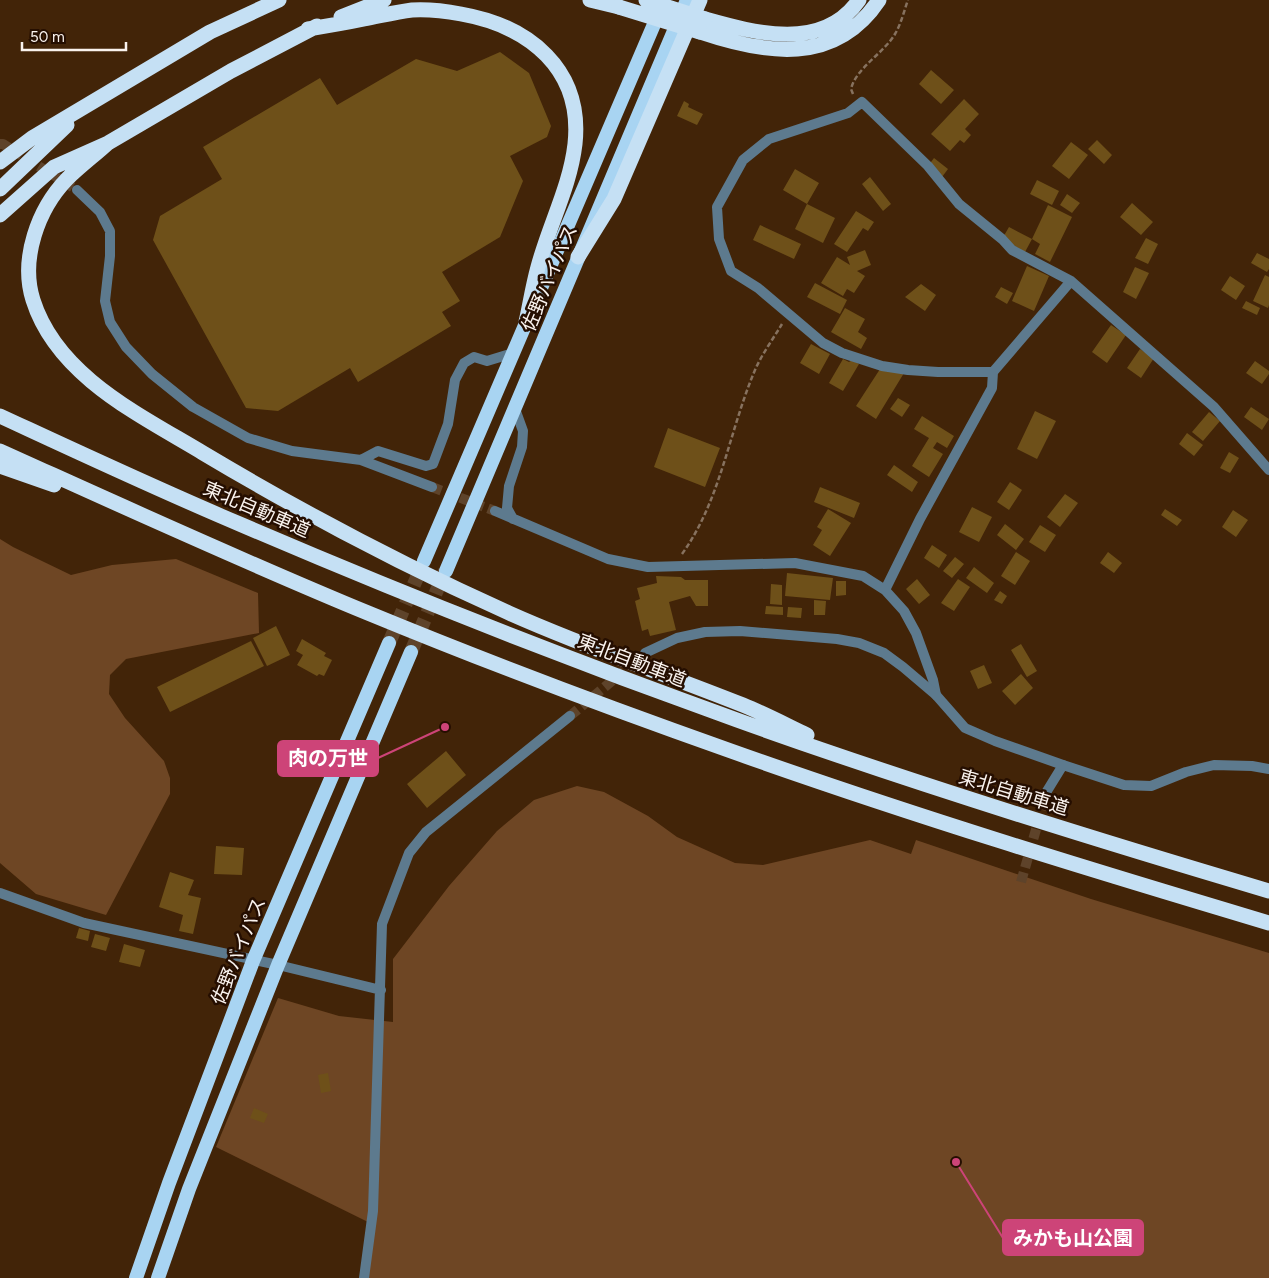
<svg xmlns="http://www.w3.org/2000/svg" width="1269" height="1278" font-family="Figtree,'Noto Sans JP',sans-serif">
  <style>
    .green { fill: #6e4624 }
    .building { fill: #6e5019 }
    .lines { fill: none; stroke-linecap: round; stroke-linejoin: round }
    .minor-tunnel { stroke: #5e432a; stroke-width: 10; stroke-dasharray: 10 5; stroke-linecap: butt }
    .trunk-tunnel { stroke: #5e432a; stroke-width: 14; stroke-dasharray: 14 7; stroke-linecap: butt }
    .path { stroke: #87725f; stroke-width: 2.5; stroke-dasharray: 5 2.5; stroke-linecap: butt }
    .minor { stroke: #5d7a8e; stroke-width: 10 }
    .tertiary { stroke: #5d7a8e; stroke-width: 10 }
    .trunk { stroke: #a8d4f2; stroke-width: 14 }
    .motorway { stroke: #c5e0f4; stroke-width: 15 }
    .motorway-bridge { stroke: #c5e0f4; stroke-width: 15 }
    .labels { text-anchor: middle; stroke-width: 5; stroke-linejoin: round; paint-order: stroke }
    .street-label { font-size: 19px; fill: #faf3ee; stroke: #250e00 }
    .leader { fill: none; stroke: #cd4478; stroke-width: 2 }
    .callout-dot { fill: #cd4478; stroke: #250e00; stroke-width: 2 }
    .callout { fill: #cd4478; stroke: #cd4478; stroke-width: 2 }
    .callout-label { font-size: 20px; text-anchor: middle; font-weight: bold; fill: #fff }
  </style>
  <rect width="100%" height="100%" fill="#422408"/>
  <path class="green" d="M0,539L13,547L71,575L112,565L176,559L258,593L259,633L126,659L110,675L109,694L125,718L164,761L170,778V794L106,915L36,894L0,863Z
    M577,786L604,792L648,816L677,837L735,863L763,865L870,840L911,854L916,840L1091,899L1269,953V1278H369L368,1222L216,1147L278,998L339,1016L393,1022V959L449,886L497,831L534,800Z"/>
  <path class="building" d="M500,52L529,73L551,126L547,137L510,156L523,181L500,237L442,272L460,301L442,312L451,326L358,382L350,368L278,411L246,408L153,240L160,216L222,179L203,147L320,78L337,105L416,59L457,71Z
    M931,70L954,90L941,104L919,84Z
    M964,99L979,114L965,129L971,135L964,143L960,140L950,151L931,134Z
    M684,101L689,104L688,107L703,114L697,125L677,116Z
    M1097,140L1112,155L1104,164L1088,149Z
    M1071,142L1088,155L1069,179L1052,166Z
    M934,158L948,169L942,177L928,166Z
    M795,169L819,183L807,204L783,190Z
    M870,177L891,204L883,211L862,184Z
    M1037,180L1059,191L1052,205L1030,194Z
    M1067,194L1080,203L1072,213L1060,205Z
    M1132,203L1153,222L1141,235L1120,217Z
    M807,204L835,218L823,243L795,229Z
    M1048,205L1072,217L1050,262L1035,254L1040,244L1032,239Z
    M856,211L874,222L868,231L863,228L847,252L834,244Z
    M760,225L801,244L794,259L753,240Z
    M1009,227L1032,239L1025,252L1002,239Z
    M1146,238L1158,244L1148,264L1135,258Z
    M865,250L871,265L857,271L865,276L854,293L847,289L843,296L821,283L837,257L850,265L847,257Z
    M1257,253L1269,259V269L1267,272L1251,263Z
    M1027,266L1049,276L1034,311L1012,301Z
    M1135,267L1149,273L1136,299L1123,292Z
    M1265,275L1269,277V305L1268,308L1253,301Z
    M1230,276L1245,286L1236,300L1221,290Z
    M815,283L847,300L840,314L807,297Z
    M921,284L936,295L925,311L905,297Z
    M1001,287L1013,293L1007,304L995,297Z
    M1246,301L1260,308L1257,315L1242,308Z
    M845,308L865,319L858,332L867,338L861,349L831,332Z
    M1111,325L1126,335L1107,363L1092,352Z
    M811,344L830,354L819,374L800,363Z
    M1140,349L1154,358L1141,378L1127,368Z
    M843,359L849,362L852,360L859,364L843,391L829,383Z
    M1255,361L1269,371V374L1262,384L1246,373Z
    M882,366L904,373L876,419L856,406Z
    M898,398L910,405L902,417L890,409Z
    M1251,407L1269,419L1262,430L1244,417Z
    M1035,411L1056,421L1037,459L1017,449Z
    M1209,412L1220,421L1203,441L1192,432Z
    M922,416L954,436L947,448L937,442L933,448L943,454L929,477L912,466L929,438L914,429Z
    M668,428L720,448L705,487L654,467Z
    M1187,433L1203,445L1194,456L1179,444Z
    M1229,452L1239,458L1230,473L1220,468Z
    M894,465L918,482L912,492L887,475Z
    M1010,482L1022,490L1009,510L997,502Z
    M820,487L860,503L854,518L814,502Z
    M1065,494L1078,503L1060,527L1047,517Z
    M972,507L992,517L979,542L959,532Z
    M828,509L851,523L830,556L813,545L822,530L817,527Z
    M1165,509L1182,520L1177,526L1161,515Z
    M1233,510L1248,520L1236,537L1222,527Z
    M1005,524L1024,539L1016,550L997,535Z
    M1040,525L1056,535L1045,552L1029,542Z
    M932,545L947,555L939,568L924,558Z
    M1016,552L1030,561L1015,585L1001,576Z
    M1108,552L1122,563L1114,573L1100,563Z
    M955,557L964,564L952,578L943,571Z
    M974,567L994,583L987,593L966,578Z
    M787,573L833,578L830,600L785,596Z
    M656,576L681,577L685,580H708V606H696L690,596L669,602L676,630L650,636L648,629L642,631L635,601L640,599L637,588L657,583Z
    M917,579L930,595L919,604L906,589Z
    M958,579L970,587L954,611L941,603Z
    M836,581H846V595L836,596Z
    M771,584L782,585V605L770,604Z
    M1000,591L1007,596L1002,604L994,600Z
    M814,600L826,601L825,615H814Z
    M766,606L783,607V615L765,614Z
    M788,607L802,608L801,618L787,617Z
    M276,626L290,655L267,666L253,638Z
    M302,639L326,653L324,656L332,660L324,676L319,674L317,676L297,665L303,655L296,651Z
    M251,641L264,666L170,712L157,687Z
    M1021,644L1037,671L1027,677L1011,650Z
    M984,665L992,683L978,689L970,671Z
    M1021,674L1033,688L1015,705L1002,691Z
    M446,751L466,775L427,808L407,784Z
    M216,846L244,848L242,875L214,874Z
    M170,872L194,880L188,895L201,898L193,934L179,931L183,915L159,907Z
    M79,928L90,931L88,941L76,938Z
    M95,934L110,938L106,951L91,947Z
    M124,944L145,950L140,967L119,962Z
    M328,1073L331,1091L321,1093L318,1075Z
    M254,1108L268,1114L264,1123L250,1118Z"/>
  <g class="lines">
    <path class="minor-tunnel" d="M0,144H3L77,190
      M432,487L495,511
      M570,716L637,660
      M1021,882L1047,791"/>
    <path class="trunk-tunnel" d="M389,643L424,561
      M411,652L445,571"/>
    <path class="path" d="M853,94L851,89C856,68 884,53 895,34C901,24 904,11 908,0
      M682,554C721,500 729,431 755,370C762,354 773,339 782,324"/>
    <path class="minor" d="M77,190L100,212L110,231V256L105,301L110,322L126,347L152,374L193,407L248,438L292,451L361,460L432,487
      M993,372H938L908,370L882,366L842,353L823,343L758,288L731,271L719,239L717,207L743,160L769,139L848,113L862,102L928,166L959,204L1002,239L1012,250L1071,281L1214,407L1269,470
      M361,460L378,451L426,466L433,464L448,424L455,380L464,363L474,357L487,361L513,353
      M495,511L608,559L648,567L795,563L863,576L885,590L904,611L916,633L933,680L936,695
      M513,519L507,508L509,486L522,447L523,431L514,406
      M885,590L920,519L992,388L993,372L1071,281
      M1047,791L1063,765
      M0,893L84,923L278,965L381,990
      M364,1278L373,1211L382,924L409,853L426,832L570,716"/>
    <path class="tertiary" d="M645,653L677,638L705,632L740,631L837,639L859,643L884,653L903,667L936,695L965,728L995,741L1063,765L1124,785L1151,786L1186,772L1214,765L1252,766L1269,769"/>
    <path class="trunk" d="M424,561L661,8
      M446,571L687,0
      M136,1278L169,1183L253,961L389,643
      M158,1278L189,1189L278,965L411,652"/>
    <path class="motorway" d="M590,0L619,7
      M341,17L384,0
      M705,19C755,33 823,52 859,0
      M308,29C327,26 345,23 364,19C380,16 396,12 412,10C429,9 445,11 461,14C529,26 583,69 575,144C570,187 549,225 538,267C533,285 530,304 526,322
      M700,32C765,54 835,66 879,0
      M108,143C95,155 80,166 67,179C38,209 20,259 33,300C57,376 140,415 203,453C302,512 404,566 509,613C585,647 665,674 743,705C765,714 786,725 807,735
      M0,162L32,138L210,32L279,0
      M0,189L67,125
      M0,215L54,167L108,143L231,71L317,26
      M578,257L614,199L700,0
      M0,416C80,453 161,491 242,525C405,595 570,660 737,720C912,783 1090,838 1269,891
      M0,451C122,506 244,562 368,613C487,662 609,708 731,751C908,814 1088,869 1269,923
      M0,466L54,485"/>
    <path class="motorway-bridge" d="M646,0L705,19
      M619,7L700,32"/>
  </g>
  <g class="labels">
    <g class="street-label">
      <text transform="translate(549 278) rotate(-67)" y="7">佐野バイパス</text>
      <text transform="translate(257 509) rotate(23)" y="7">東北自動車道</text>
      <text transform="translate(632 660) rotate(21)" y="7">東北自動車道</text>
      <text transform="translate(1014 792) rotate(17)" y="7">東北自動車道</text>
      <text transform="translate(238 951) rotate(-68)" y="7">佐野バイパス</text>
    </g>
  </g>
  <path class="leader" d="M445 727L378 758M956 1162L1003 1238"/>
  <g class="callout-dot">
    <circle cx="445" cy="727" r="5"/>
    <circle cx="956" cy="1162" r="5"/>
  </g>
  <g class="callout">
    <rect x="278" y="741" width="100" height="35" rx="5"/>
    <rect x="1003" y="1220" width="140" height="35" rx="5"/>
  </g>
  <g class="callout-label">
    <text x="328" y="765">肉の万世</text>
    <text x="1073" y="1245">みかも山公園</text>
  </g>
  <path d="M22 42v8h104v-8" fill="none" stroke="#faf3ee" stroke-width="2.5"/>
  <text x="30" y="42" font-size="15" fill="#faf3ee" stroke="#250e00" stroke-width="4" paint-order="stroke">50 m</text>
</svg>
